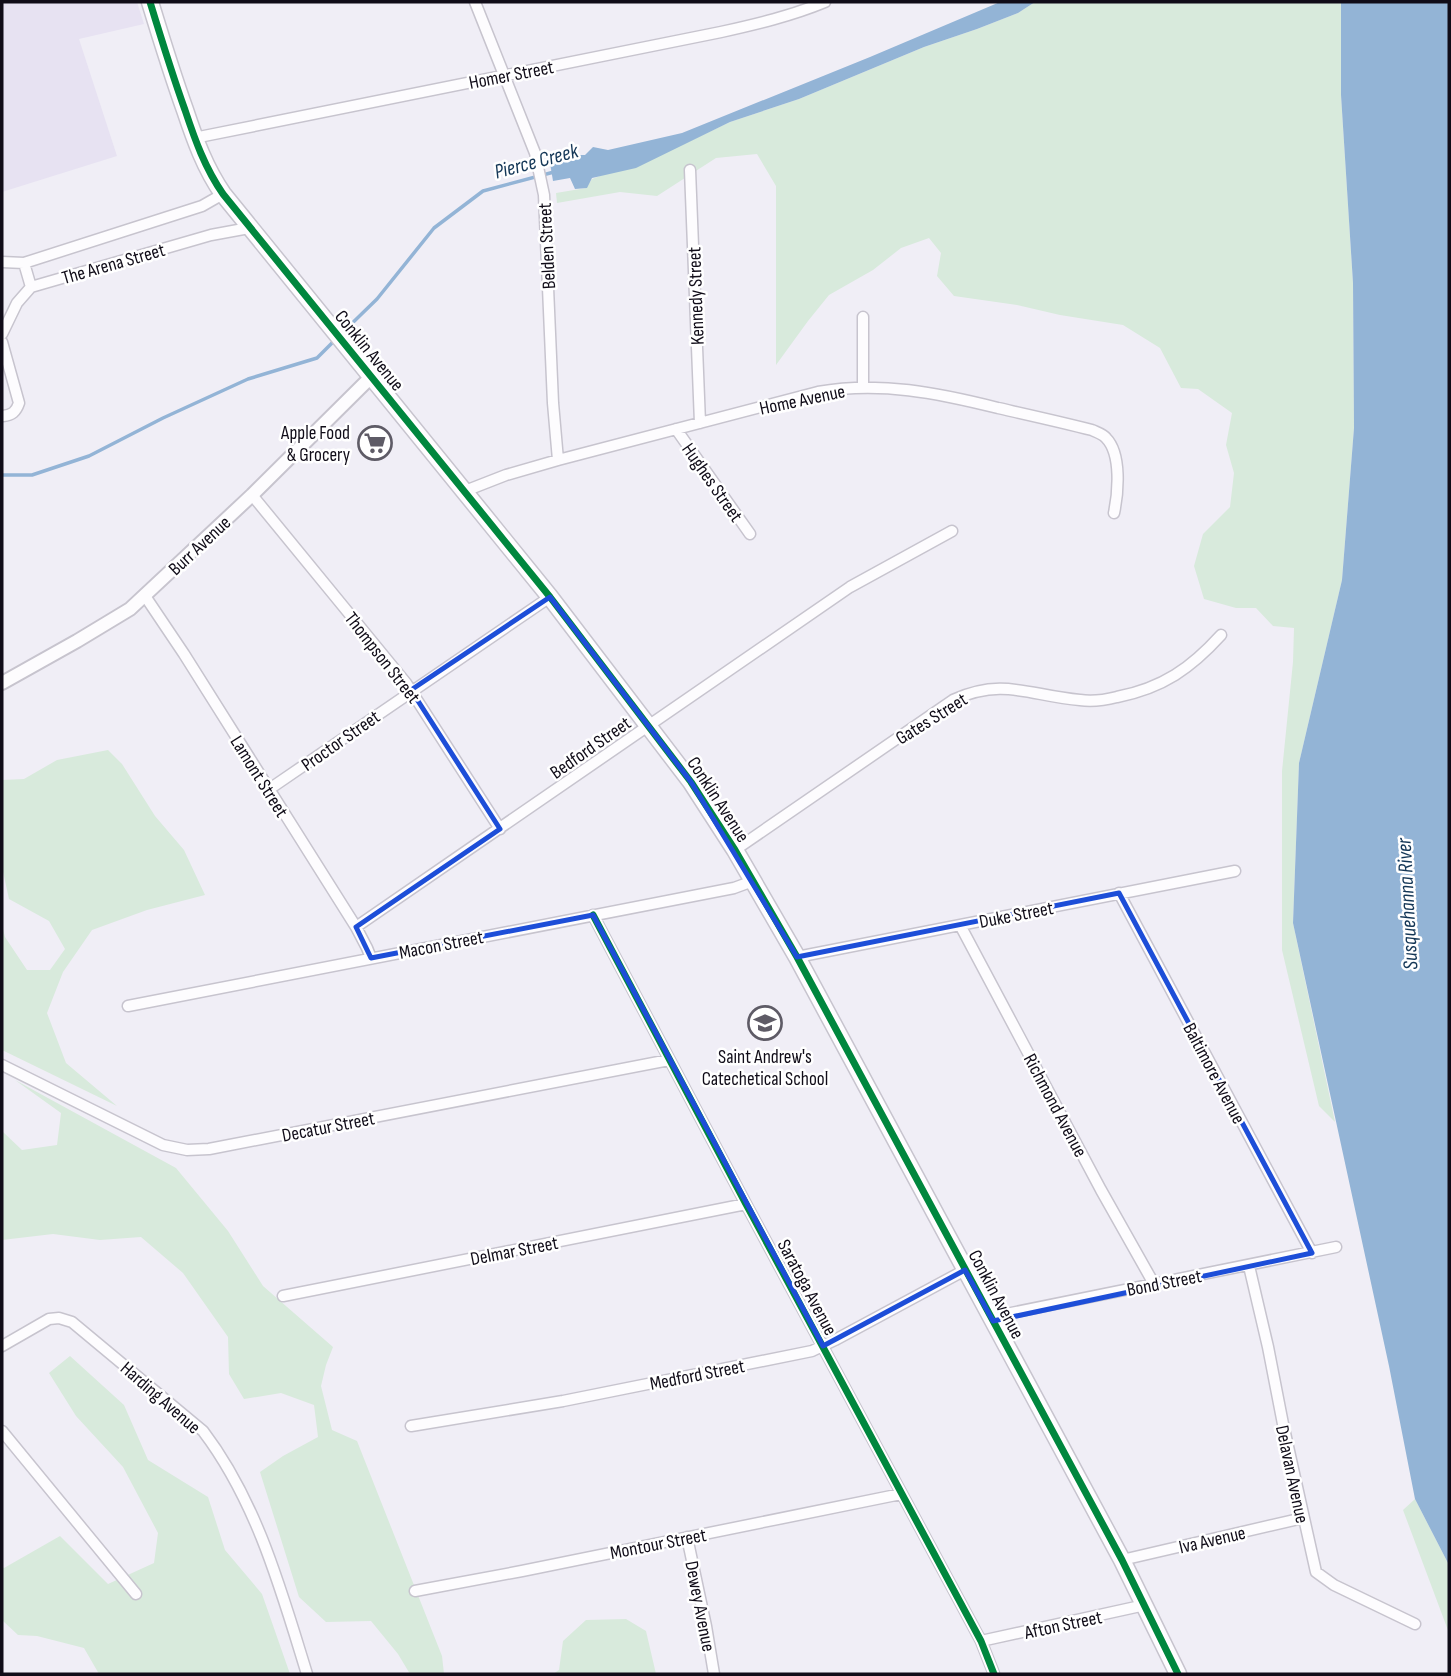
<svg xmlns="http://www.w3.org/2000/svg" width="1451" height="1676" font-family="'Sofia Sans Condensed',sans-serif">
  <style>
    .education { fill: #e7e2f2 }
    .green { fill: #d8eadc }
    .water { fill: #93b4d6 }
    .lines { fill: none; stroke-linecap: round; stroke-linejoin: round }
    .stream { stroke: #93b4d6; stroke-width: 3.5 }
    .minor-casing { stroke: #c7c4ce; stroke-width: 13 }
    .tertiary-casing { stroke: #c7c4ce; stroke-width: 16 }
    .primary-casing { stroke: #c7c4ce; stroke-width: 19 }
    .minor { stroke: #fdfcfe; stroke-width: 10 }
    .tertiary { stroke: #fdfcfe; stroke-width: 12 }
    .primary { stroke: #fdfcfe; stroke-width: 16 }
    .cycleway-casing { stroke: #fff; stroke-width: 11 }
    .cycleway { stroke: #00873e; stroke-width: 7 }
    .marked { fill: none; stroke: #1d4ed8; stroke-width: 5; stroke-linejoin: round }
    .labels { text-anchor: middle; stroke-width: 5; stroke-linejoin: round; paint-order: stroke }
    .street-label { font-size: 19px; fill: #100c18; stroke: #fff }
    .poi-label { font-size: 19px; fill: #100c18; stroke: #fff; text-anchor: end }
    .water-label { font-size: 21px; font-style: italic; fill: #133656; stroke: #fff }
  </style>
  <rect width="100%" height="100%" fill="#f0eef6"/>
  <path class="education" d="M2,2H137L144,24L79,39L117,156L2,192Z"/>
  <path class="green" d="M1035,2H1341V95L1353,283L1354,428L1342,580L1299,763L1293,923L1335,1122L1319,1106L1282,950V771L1293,662L1294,628L1273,626L1256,608H1236L1204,599L1194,566L1203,534L1230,507L1234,473L1226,445L1232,413L1198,389L1181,388L1160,348L1123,325L1060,315L1017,305L954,296L937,276L941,253L929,238L901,248L873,270L829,295L808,321L776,365V186L757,154L716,158L657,196L620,192L557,203L556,193L586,188L592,179L690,141L730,122L799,99L924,47L977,29L1018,13Z
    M108,750L122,764L155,816L184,850L205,895L147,910L92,930L63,972L47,1013L66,1063L117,1106L2,1050V925L5,937L27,970H50L65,949L49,921L9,899L2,867V780L24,779L57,760Z
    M15,1080L176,1168L228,1231L263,1286L333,1347L326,1365L321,1386L332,1430L357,1441L442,1656L444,1674H410L398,1654L371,1621L326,1622L299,1597L260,1472L283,1456L318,1437L314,1405L281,1393L244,1399L229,1374L228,1337L183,1273L141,1237L100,1240L53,1234L2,1240V1131L22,1150L57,1145L61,1113Z
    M70,1356L124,1405L148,1460L208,1497L225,1550L262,1594L290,1674H99L84,1648L37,1636L18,1635L2,1620V1567L4,1568L60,1536L108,1584L154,1563L158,1533L123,1467L76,1416L49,1373Z
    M1415,1499L1449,1565V1633L1403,1510Z
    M626,1619L646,1631L656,1674H553L559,1670L563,1641L586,1620Z"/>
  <path class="water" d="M1000,2H1035L1018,13L977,29L924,47L799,99L730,122L636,168L592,178L587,188L575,189L570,178L553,181L550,163L580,155H585L593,147L608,150L682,133L870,57Z
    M1341,2H1449V1565L1415,1499L1389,1366L1293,923L1299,763L1342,580L1354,428L1353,283L1341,95Z"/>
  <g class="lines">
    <path class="stream" d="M341,334L377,299L434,228L483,191L554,172
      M2,475H32L89,456L163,418L248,379L317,358L336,339"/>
    <g class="minor-casing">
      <path id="minor" d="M475,2L535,153L544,195L553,403L558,460
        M194,138L721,32C757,24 791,16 825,2
        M690,170L700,423
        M2,262L24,263L202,206L223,194
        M24,263L31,287
        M2,334L17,303L31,287L211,235L249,228
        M2,342L19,403C16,412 12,415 3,416
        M863,387V317
        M676,429L750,534
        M465,491L506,475L558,460L818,392C880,381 938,393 998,408C1029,415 1061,422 1092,430C1096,432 1103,434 1106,438C1122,454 1118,494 1114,513
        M252,495L406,683L500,829
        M145,596L184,654L356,927L367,948L371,958
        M268,790L550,597
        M735,850L953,700C1004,677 1030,696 1080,700C1093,702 1105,700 1117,697C1163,688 1191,668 1221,635
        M1119,893L1312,1253
        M593,915L746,1204L981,1641L994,1674
        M960,925L1101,1190L1154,1284
        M356,927L850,587L952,531
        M797,957L1235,871
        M128,1006L734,888L753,881
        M2,1065L163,1145L187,1150L209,1149L669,1060
        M1249,1266L1268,1347L1283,1424L1316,1572L1334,1585L1415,1624
        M283,1296L746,1204
        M993,1321L1011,1313L1336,1247
        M2,1346L49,1319L59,1318L72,1322L203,1431C257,1502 281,1590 307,1674
        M411,1426L563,1401L812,1351L835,1340L965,1270
        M2,1431L136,1594
        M687,1537L706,1626L714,1674
        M1122,1560L1303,1518
        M415,1591L522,1571L901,1494
        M981,1641L1145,1605"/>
    </g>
    <g class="tertiary-casing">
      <path id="tertiary" d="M2,683L77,641L130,609L252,495L372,376"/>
    </g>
    <g class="primary-casing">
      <path id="primary" d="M150,2C161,38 172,74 185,110C195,140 205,168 223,194L550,597L691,782L735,850L797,957L1122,1560L1178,1674"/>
    </g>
    <use href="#minor" class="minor"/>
    <use href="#tertiary" class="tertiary"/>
    <use href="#primary" class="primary"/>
    <g class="cycleway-casing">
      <path id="cycleway" d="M150,2C161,38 172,74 185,110C195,140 205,168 223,194L550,597L691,782L735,850L797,957L1122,1560L1178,1674
        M593,915L746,1204L981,1641L994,1674"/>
    </g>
    <use href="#cycleway" class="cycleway"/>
  </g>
  <path class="marked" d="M550,597L691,782L797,957L1119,893L1312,1253L993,1321L965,1270L823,1346L593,915L371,958L356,927L500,829L411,690Z"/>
  <defs>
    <g id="supermarket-ring" transform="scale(1.75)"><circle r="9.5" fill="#fff" stroke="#5e5b66" stroke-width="1.5"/><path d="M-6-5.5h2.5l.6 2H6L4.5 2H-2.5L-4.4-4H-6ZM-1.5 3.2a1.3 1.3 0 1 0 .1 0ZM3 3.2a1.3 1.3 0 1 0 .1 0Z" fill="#5e5b66"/></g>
    <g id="school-ring" transform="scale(1.75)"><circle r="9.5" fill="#fff" stroke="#5e5b66" stroke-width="1.5"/><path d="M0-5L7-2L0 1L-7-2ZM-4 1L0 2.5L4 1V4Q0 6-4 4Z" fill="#5e5b66"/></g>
  </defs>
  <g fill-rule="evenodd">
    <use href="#supermarket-ring" x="375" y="443"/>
    <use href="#school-ring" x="765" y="1023"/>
  </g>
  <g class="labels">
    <g class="street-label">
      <text transform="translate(511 74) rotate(-11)" y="7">Homer Street</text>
      <text transform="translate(546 246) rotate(-93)" y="7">Belden Street</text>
      <text transform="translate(113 263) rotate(-16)" y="7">The Arena Street</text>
      <text transform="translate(695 296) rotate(-92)" y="7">Kennedy Street</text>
      <text transform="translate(370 350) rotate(51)" y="7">Conklin Avenue</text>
      <text transform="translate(802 399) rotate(-12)" y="7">Home Avenue</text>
      <text transform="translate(713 482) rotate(55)" y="7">Hughes Street</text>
      <text transform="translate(199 545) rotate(-43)" y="7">Burr Avenue</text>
      <text transform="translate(383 657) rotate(52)" y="7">Thompson Street</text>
      <text transform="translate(931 718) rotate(-32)" y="7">Gates Street</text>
      <text transform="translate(340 740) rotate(-35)" y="7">Proctor Street</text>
      <text transform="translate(590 747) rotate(-35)" y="7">Bedford Street</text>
      <text transform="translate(260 776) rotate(58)" y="7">Lamont Street</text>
      <text transform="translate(719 799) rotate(57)" y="7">Conklin Avenue</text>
      <text transform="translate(1016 914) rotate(-11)" y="7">Duke Street</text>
      <text transform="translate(441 944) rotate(-11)" y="7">Macon Street</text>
      <text transform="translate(1215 1073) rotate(62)" y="7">Baltimore Avenue</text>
      <text transform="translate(1056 1105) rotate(62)" y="7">Richmond Avenue</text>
      <text transform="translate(328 1126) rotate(-11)" y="7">Decatur Street</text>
      <text transform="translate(514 1250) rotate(-11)" y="7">Delmar Street</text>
      <text transform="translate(1164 1282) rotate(-11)" y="7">Bond Street</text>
      <text transform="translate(808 1287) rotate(62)" y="7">Saratoga Avenue</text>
      <text transform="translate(997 1294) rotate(62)" y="7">Conklin Avenue</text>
      <text transform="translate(697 1374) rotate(-11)" y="7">Medford Street</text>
      <text transform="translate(161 1397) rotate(41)" y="7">Harding Avenue</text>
      <text transform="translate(1293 1474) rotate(78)" y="7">Delavan Avenue</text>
      <text transform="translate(1212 1539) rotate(-13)" y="7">Iva Avenue</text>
      <text transform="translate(658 1543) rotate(-11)" y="7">Montour Street</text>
      <text transform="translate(701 1606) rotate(79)" y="7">Dewey Avenue</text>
      <text transform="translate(1063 1624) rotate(-12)" y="7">Afton Street</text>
    </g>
    <g class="poi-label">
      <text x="350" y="439">Apple Food<tspan x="350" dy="22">&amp; Grocery</tspan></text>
      <text x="765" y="1063" text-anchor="middle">Saint Andrew's<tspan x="765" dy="22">Catechetical School</tspan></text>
    </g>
    <g class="water-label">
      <text transform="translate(536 161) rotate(-15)" y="7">Pierce Creek</text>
      <text transform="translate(1407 904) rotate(-93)" y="7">Susquehanna River</text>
    </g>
  </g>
  <rect width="1451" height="1676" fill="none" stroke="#100c18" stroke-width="7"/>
</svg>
